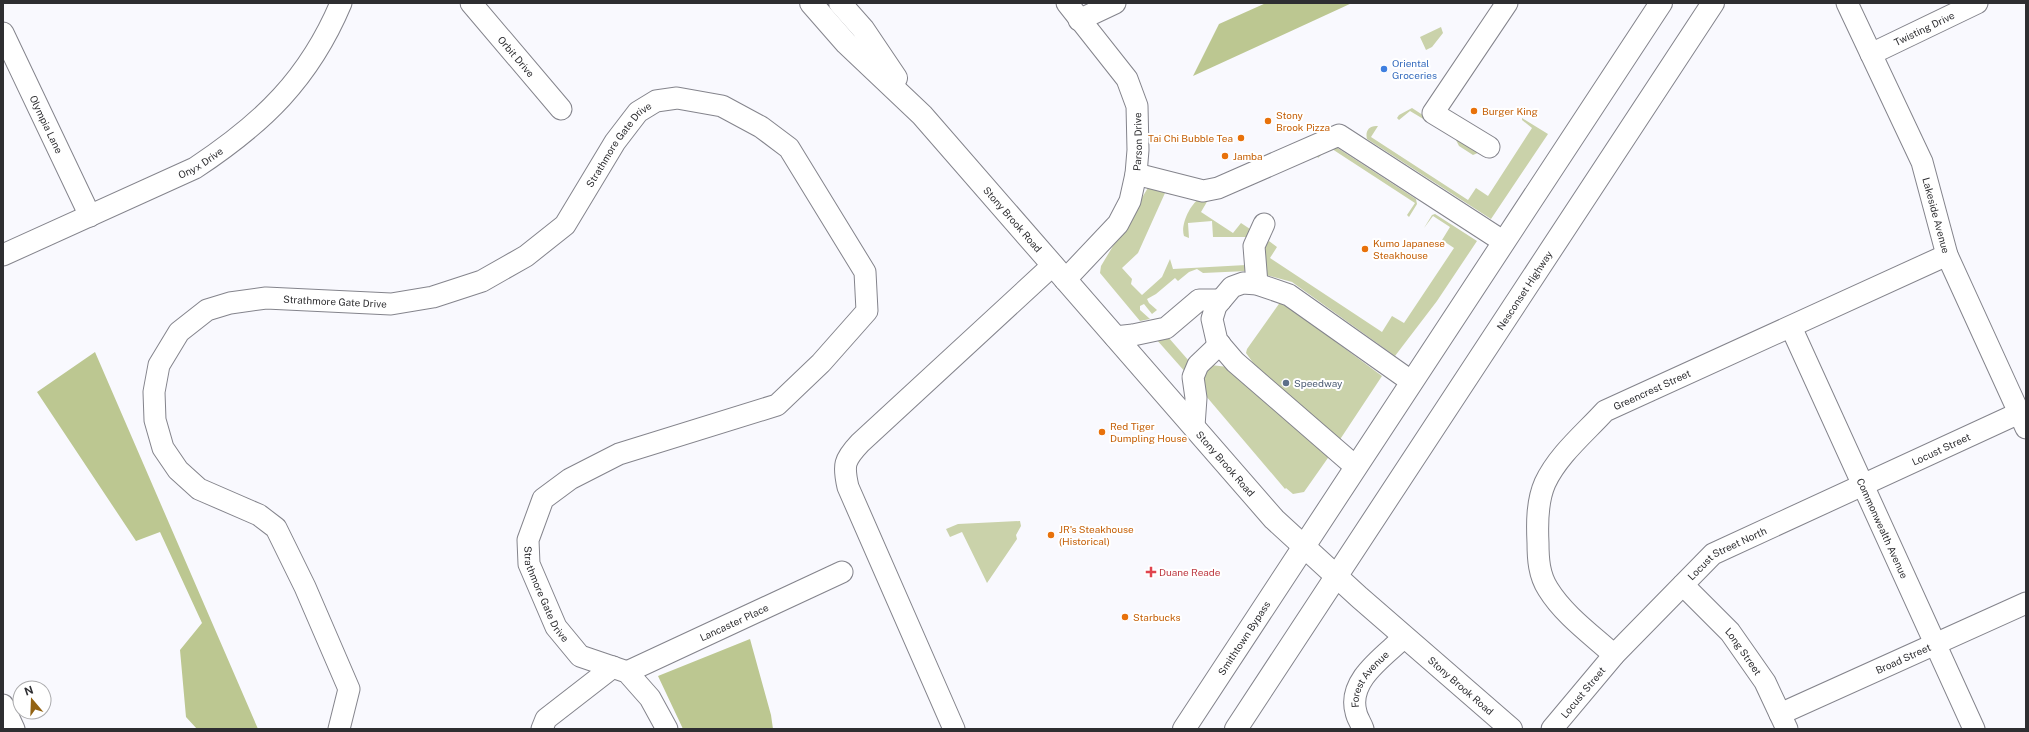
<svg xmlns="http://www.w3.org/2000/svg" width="2029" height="732" font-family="'Public Sans',sans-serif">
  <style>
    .green { fill: #cad2aa }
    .forest { fill: #bcc791 }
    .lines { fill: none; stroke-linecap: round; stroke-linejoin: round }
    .minor-casing { stroke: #84848c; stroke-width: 23 }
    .major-casing { stroke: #84848c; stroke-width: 24 }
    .highway-casing { stroke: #84848c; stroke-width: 24 }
    .minor { stroke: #fff; stroke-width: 21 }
    .major { stroke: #fff; stroke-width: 22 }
    .highway { stroke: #fff; stroke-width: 22 }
    .shop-dot { fill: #3f7fe0; stroke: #fff; stroke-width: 1.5 }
    .food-dot { fill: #e8710a; stroke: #fff; stroke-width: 1.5 }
    .service-dot { fill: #5c6f8a; stroke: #fff; stroke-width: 1.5 }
    .health-dot { fill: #e0444e; stroke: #fff; stroke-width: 1.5 }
    .labels { text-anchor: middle; stroke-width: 4; stroke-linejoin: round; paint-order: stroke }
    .street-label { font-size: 10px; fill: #2e2e31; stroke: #fff }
    .shop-label { font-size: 10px; fill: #366cbe; stroke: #fff; text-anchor: start }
    .food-label { font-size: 10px; fill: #c56008; stroke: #fff; text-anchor: start }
    .service-label { font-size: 10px; fill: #4e5e75; stroke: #fff; text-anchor: start }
    .health-label { font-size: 10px; fill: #be3a42; stroke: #fff; text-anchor: start }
  </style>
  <rect width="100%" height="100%" fill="#f9f9fe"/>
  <path class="green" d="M1441,27L1443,33L1432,47L1426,50L1420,37Z
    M1412,108L1480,152L1473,155L1459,146L1455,138L1410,111L1399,120L1397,118L1399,115Z
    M1522,118L1548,134L1491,219L1367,139C1365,131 1369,125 1378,126L1371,137L1468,200L1476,188L1488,196L1532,128L1522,120Z
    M1329,146L1336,147L1416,199L1417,204L1409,217L1407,215L1415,203L1329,147L1318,158L1315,152Z
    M1149,186L1175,193L1173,195L1165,193L1138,253L1122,268L1132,279L1131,284L1142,295L1162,277L1170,259L1173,269L1246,265L1247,271L1203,273L1197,269L1189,272L1178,281L1175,278L1156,294L1147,299L1149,303L1157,310L1152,314L1144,304L1140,306V310L1150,319L1140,321L1100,273L1101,266Z
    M1201,198L1208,200L1201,212L1233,233L1241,223L1253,231L1250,237H1213L1212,221L1188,223L1189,238L1184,236C1180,225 1191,202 1201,198Z
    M1435,214L1477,241L1437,301L1395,356L1292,282L1266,275L1261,252L1269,241L1277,247L1270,258L1382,332L1392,316L1404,323L1454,248L1442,240L1450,227L1433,216L1424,228L1432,215Z
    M1281,301L1333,330L1336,342L1382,376L1339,441L1264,378L1246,353L1247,349Z
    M1168,337L1189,361L1187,374L1156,339Z
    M1211,365L1228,367L1330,455L1304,492L1293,494L1286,488L1285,489L1200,389L1201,376Z
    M1020,521L1021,526L1016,535L1017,539L987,583L962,532L950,537L946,529L958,524Z"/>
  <path class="forest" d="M1266,3H1352L1193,76L1219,24Z
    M95,352L258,729H197L186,717L180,650L202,623L160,532L136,541L37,392Z
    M750,639L771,715L773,729H683L658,676Z"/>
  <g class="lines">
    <g class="minor-casing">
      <g id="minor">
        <path id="s1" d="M471,3L561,109"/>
        <path id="s2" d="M1847,3L1922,162L1947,255L2026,428"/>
        <path d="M1079,20L1115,3"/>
        <path id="s3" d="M3,33L90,216"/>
        <path id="s4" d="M1871,54L1977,3"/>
        <path d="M1489,147L1433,113L1507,3"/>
        <path d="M1136,174L1203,191L1218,188L1339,135L1504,242"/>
        <path id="s5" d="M3,255L195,168C263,123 309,79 341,3"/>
        <path id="s6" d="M1065,280L1118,224L1130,201L1136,174L1138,150L1137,106L1127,79L1067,3"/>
        <path d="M1257,284L1254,246L1264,224"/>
        <path id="s7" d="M1791,327L1974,729"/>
        <path d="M1115,337L1133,335L1166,328L1199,300H1221"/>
        <path d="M1194,426L1196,398L1193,377L1198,365L1220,344"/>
        <path d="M1356,467L1235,362L1217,341L1212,319L1216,306L1232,287L1243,283L1257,284L1289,295L1412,382"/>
        <path id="s8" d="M1683,585L1730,632L1765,682L1787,729"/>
        <path id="s9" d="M1614,655C1592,635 1564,615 1548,589C1539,575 1538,559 1538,543C1537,523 1537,501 1545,483C1558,455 1585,433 1605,411L1947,255"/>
        <path id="s10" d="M627,672L842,572"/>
        <path d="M3,705L14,729"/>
        <path id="s11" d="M1780,714L2026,603"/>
        <path id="s12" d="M339,729L349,689L305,587L276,528L259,515L199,489L178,470L163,448L155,420L154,392L159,365L179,332L207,310L230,303L266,298L391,304L433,297L482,281L526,256L565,225L615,142L638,112L656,101L677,98L722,106L761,127L789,148L865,272L867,311L821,363L777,405L619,454L570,479L543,499L528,540L529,564L556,627L580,656L627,672L650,698L667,729"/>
        <path d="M542,729L546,719L613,667"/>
        <path d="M954,729L848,487C843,465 844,460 860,443L1053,265"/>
        <path id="s13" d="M1363,729C1361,723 1357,718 1356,712C1347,680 1385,656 1404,637"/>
        <path id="s14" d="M1552,729L1614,655L1713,554L2019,413"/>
      </g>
    </g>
    <g class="major-casing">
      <g id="major">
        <path id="s15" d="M811,3L846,43L922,115L1274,519L1359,597L1511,729"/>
        <path d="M840,3L863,29L896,78"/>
      </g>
    </g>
    <g class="highway-casing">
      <g id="highway">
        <path id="s16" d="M1184,729L1661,3"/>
        <path id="s17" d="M1236,729L1713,3"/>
      </g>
    </g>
    <use href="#minor" class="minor"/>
    <use href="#major" class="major"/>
    <use href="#highway" class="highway"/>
  </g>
  <circle class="shop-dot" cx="1384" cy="69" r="4"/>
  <g class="food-dot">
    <circle cx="1474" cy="111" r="4"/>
    <circle cx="1268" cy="121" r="4"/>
    <circle cx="1241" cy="138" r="4"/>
    <circle cx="1225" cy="156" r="4"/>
    <circle cx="1365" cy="249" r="4"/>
    <circle cx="1102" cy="432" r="4"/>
    <circle cx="1051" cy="535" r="4"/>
    <circle cx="1125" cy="617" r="4"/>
  </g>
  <circle class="service-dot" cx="1286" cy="383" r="4"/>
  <path class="health-dot" d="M1149 566h4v4h4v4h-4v4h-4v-4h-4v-4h4z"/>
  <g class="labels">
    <g class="street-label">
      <text dy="4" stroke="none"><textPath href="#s4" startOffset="59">Twisting Drive</textPath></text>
      <text dy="4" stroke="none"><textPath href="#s1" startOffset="70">Orbit Drive</textPath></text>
      <text dy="4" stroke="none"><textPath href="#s3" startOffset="101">Olympia Lane</textPath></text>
      <text dy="4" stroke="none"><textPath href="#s6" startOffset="163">Parson Drive</textPath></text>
      <text dy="4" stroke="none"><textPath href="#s12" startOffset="996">Strathmore Gate Drive</textPath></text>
      <text dy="4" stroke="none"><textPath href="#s5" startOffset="218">Onyx Drive</textPath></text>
      <text dy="4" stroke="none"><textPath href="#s2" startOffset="231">Lakeside Avenue</textPath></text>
      <text dy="4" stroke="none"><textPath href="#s15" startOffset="296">Stony Brook Road</textPath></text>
      <text dy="4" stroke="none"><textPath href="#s17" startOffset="525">Nesconset Highway</textPath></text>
      <text dy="4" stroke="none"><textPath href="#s12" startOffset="648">Strathmore Gate Drive</textPath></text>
      <text dy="4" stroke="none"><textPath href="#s9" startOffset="348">Greencrest Street</textPath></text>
      <text dy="4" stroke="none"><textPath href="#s14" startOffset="489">Locust Street</textPath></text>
      <text dy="4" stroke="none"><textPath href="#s15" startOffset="620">Stony Brook Road</textPath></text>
      <text dy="4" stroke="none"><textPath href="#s7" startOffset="221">Commonwealth Avenue</textPath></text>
      <text dy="4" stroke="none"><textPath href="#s14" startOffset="250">Locust Street North</textPath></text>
      <text dy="4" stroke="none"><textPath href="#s12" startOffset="1871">Strathmore Gate Drive</textPath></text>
      <text dy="4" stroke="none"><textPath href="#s10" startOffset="118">Lancaster Place</textPath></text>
      <text dy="4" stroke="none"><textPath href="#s16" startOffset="109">Smithtown Bypass</textPath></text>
      <text dy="4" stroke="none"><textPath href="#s8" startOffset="90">Long Street</textPath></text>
      <text dy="4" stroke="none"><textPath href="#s11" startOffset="135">Broad Street</textPath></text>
      <text dy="4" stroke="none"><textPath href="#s13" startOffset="56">Forest Avenue</textPath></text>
      <text dy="4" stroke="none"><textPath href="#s15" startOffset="944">Stony Brook Road</textPath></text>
      <text dy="4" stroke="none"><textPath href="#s14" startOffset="48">Locust Street</textPath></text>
    </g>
    <g class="shop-label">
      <text x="1392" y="67">Oriental<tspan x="1392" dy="12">Groceries</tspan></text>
    </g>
    <g class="food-label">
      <text x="1482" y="115">Burger King</text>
      <text x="1276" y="119">Stony<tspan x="1276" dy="12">Brook Pizza</tspan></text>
      <text x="1233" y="142" text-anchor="end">Tai Chi Bubble Tea</text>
      <text x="1233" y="160">Jamba</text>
      <text x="1373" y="247">Kumo Japanese<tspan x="1373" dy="12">Steakhouse</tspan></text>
      <text x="1110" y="430">Red Tiger<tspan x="1110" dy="12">Dumpling House</tspan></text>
      <text x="1059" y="533">JR's Steakhouse<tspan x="1059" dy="12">(Historical)</tspan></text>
      <text x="1133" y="621">Starbucks</text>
    </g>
    <g class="service-label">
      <text x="1294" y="387">Speedway</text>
    </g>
    <g class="health-label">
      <text x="1159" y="576">Duane Reade</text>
    </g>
  </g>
  <rect width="2029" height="732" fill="none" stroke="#2e2e31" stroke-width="8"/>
  <g transform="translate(32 700) rotate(341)"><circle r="19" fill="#ffffff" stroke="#ababad"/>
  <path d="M0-3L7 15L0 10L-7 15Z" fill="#936313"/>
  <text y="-6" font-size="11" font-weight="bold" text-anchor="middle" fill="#2e2e31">N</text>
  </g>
</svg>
